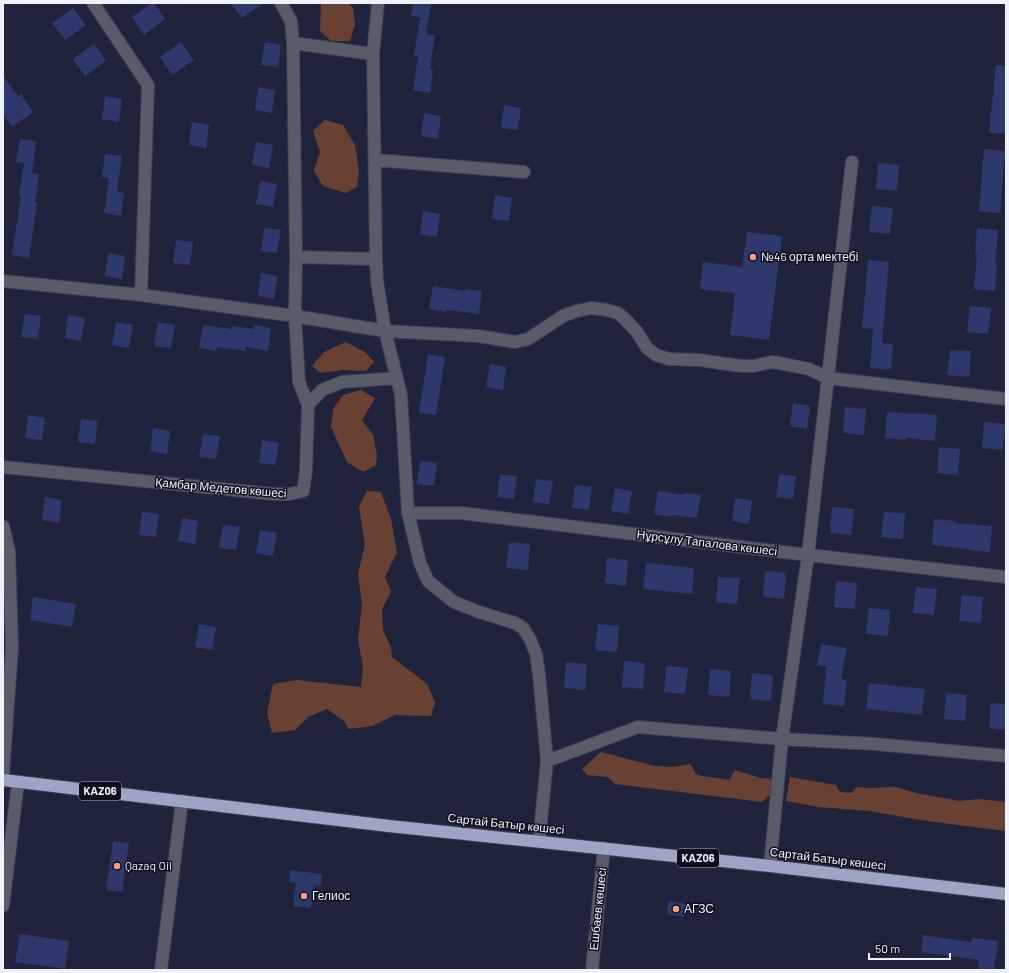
<svg xmlns="http://www.w3.org/2000/svg" width="1009" height="973" font-family="Barlow,sans-serif">
  <style>
    .green { fill: #694133 }
    .building { fill: #2f386c }
    .lines { fill: none; stroke-linecap: round; stroke-linejoin: round }
    .minor-casing { stroke: #3c4157; stroke-width: 14 }
    .highway-casing { stroke: #3c4157; stroke-width: 14 }
    .minor { stroke: #585c68; stroke-width: 12 }
    .highway { stroke: #9da5c4; stroke-width: 12 }
    .poi-dot { fill: #f39f82; stroke: #0c0e19; stroke-width: 1.5 }
    .labels { text-anchor: middle; stroke-width: 3; stroke-linejoin: round; paint-order: stroke }
    .shield { fill: #0c0e19; stroke: #aaaeba; stroke-width: 1 }
    .shield-label { font-size: 11px; font-weight: bold; fill: #eef2ff }
    .poi-label { font-size: 12px; fill: #eef2ff; stroke: #0c0e19; text-anchor: start }
    .street-label { font-size: 12px; fill: #eef2ff; stroke: #0c0e19 }
  </style>
  <rect width="100%" height="100%" fill="#1f243c"/>
  <path class="green" d="M321,3H348L353,8L355,24L350,41H331L320,31Z
    M325,120L343,125L355,145L359,171L357,187L346,193L323,186L314,171L320,152L313,131Z
    M346,342L365,352L374,362L366,371L342,370L321,373L312,366L324,352Z
    M361,390L375,398L362,420L373,435L377,455L376,465L363,472L347,462L331,427L333,409L343,395Z
    M367,491L381,492L391,519L397,552L385,577L391,592L382,609L383,630L391,648L392,657L427,684L435,702L431,716L395,715L372,726L349,729L344,721L327,709L308,717L295,730L272,733L267,713L273,684L297,680L361,687L363,666L358,640L362,605L358,574L365,545L359,507Z
    M601,752L655,766L672,767L690,764L697,775L729,780L735,770L761,778L774,779L770,795L762,802L615,784L608,777L587,775L582,769Z
    M790,777L836,785L840,792L851,793L857,787L870,788L895,787L916,793L959,801L979,799L1006,802V831L974,827L920,820L869,811L818,807L786,801Z"/>
  <path class="building" d="M152,3H154L165,19L144,35L132,17Z
    M231,3H264L242,18Z
    M413,3H431L426,34L435,35L430,69L433,70L430,93L413,90L418,56H414L420,17L411,16Z
    M73,8L86,25L65,40L52,23Z
    M181,42L194,60L172,75L160,57Z
    M265,42L281,45L278,67L261,65Z
    M94,44L106,61L85,76L73,59Z
    M996,65L1006,66V134L989,133Z
    M3,76L18,96L21,94L33,112L12,127L3,114Z
    M258,87L275,90L272,113L255,110Z
    M105,96L122,99L119,122L102,119Z
    M504,105L521,108L518,130L501,128Z
    M424,113L441,116L438,139L421,136Z
    M192,122L209,125L206,148L189,145Z
    M20,139L36,141L32,173L39,174L35,202L37,203L29,258L12,255L21,195H19L24,163L16,162Z
    M256,142L273,145L269,168L252,165Z
    M984,149L1005,151L1000,213L979,211Z
    M105,154L122,156L117,192L124,193L121,216L104,213L109,178L102,177Z
    M878,163L899,165L897,191L876,189Z
    M260,181L277,184L273,207L256,204Z
    M495,195L512,198L509,221L492,219Z
    M872,206L893,208L890,234L869,232Z
    M423,211L440,214L437,237L420,234Z
    M264,228L281,230L277,253L261,251Z
    M977,228L998,230L995,265H997L995,291L974,289L977,254H975Z
    M747,232L782,236L769,340L730,335L735,293L700,289L703,262L742,267Z
    M176,240L193,242L190,265L173,263Z
    M108,253L125,256L122,279L105,276Z
    M868,260L889,262L882,343L893,344L891,370L870,368L873,329L862,328Z
    M261,273L278,276L274,299L258,296Z
    M433,286L465,291V289L482,291L479,314L446,310V312L429,309Z
    M970,306L991,308L988,334L967,332Z
    M25,314L41,316L38,339L21,337Z
    M68,315L85,318L81,341L65,338Z
    M116,322L133,325L129,348L112,345Z
    M158,322L175,325L171,348L154,346Z
    M203,325L232,329V326L254,329V325L271,328L268,351L246,347V351L217,347L216,351L199,348Z
    M950,350L971,351L969,377L947,375Z
    M428,354L445,357L436,415L419,413Z
    M490,364L506,367L503,390L486,387Z
    M793,403L810,406L807,429L790,426Z
    M845,407L866,409L864,435L843,433Z
    M887,412L916,414V413L937,415L935,441L906,438V440L885,438Z
    M28,415L45,418L42,440L25,438Z
    M81,419L98,421L95,444L78,442Z
    M984,422L1005,424L1003,450L982,448Z
    M153,428L170,431L167,454L150,451Z
    M203,434L220,436L216,459L199,457Z
    M262,440L279,443L275,465L259,463Z
    M939,447L960,449L958,475L937,473Z
    M420,461L437,463L434,486L417,484Z
    M500,474L517,476L514,499L497,497Z
    M779,474L796,476L793,499L776,497Z
    M536,479L553,481L549,504L533,502Z
    M575,485L592,487L589,510L572,508Z
    M615,488L632,491L628,514L611,511Z
    M658,491L684,495V493L701,495L697,518L672,515L671,517L654,514Z
    M45,497L62,500L59,523L42,520Z
    M735,498L752,501L749,524L732,521Z
    M832,507L854,509L851,535L830,533Z
    M142,512L159,514L156,537L139,535Z
    M884,512L905,513L903,539L881,537Z
    M182,518L198,521L195,544L178,541Z
    M934,519L956,521L955,523L992,526L990,552L969,550V549L932,545Z
    M223,525L240,527L236,550L219,548Z
    M260,530L277,533L273,556L256,553Z
    M509,542L530,544L528,570L506,568Z
    M607,558L628,560L626,586L605,583Z
    M646,563L694,568L692,594L643,589Z
    M765,571L786,573L784,599L763,597Z
    M718,577L740,578L737,604L716,602Z
    M836,581L857,583L855,609L834,607Z
    M916,587L937,589L934,615L913,613Z
    M962,595L983,597L981,623L959,621Z
    M33,597L76,604L72,627L30,620Z
    M869,608L890,610L888,636L866,634Z
    M199,624L216,627L212,650L195,647Z
    M598,624L619,626L617,652L595,650Z
    M821,644L847,648L841,679L847,680L844,706L823,704L826,667L817,665Z
    M624,661L645,663L643,689L622,687Z
    M566,662L587,664L585,690L564,688Z
    M666,666L688,668L685,694L664,692Z
    M710,669L731,671L729,697L708,695Z
    M752,673L773,675L771,701L750,699Z
    M869,683L925,689L922,715L866,709Z
    M946,693L967,695L965,721L944,719Z
    M991,703L1006,704V730L989,728Z
    M113,841L129,843L122,892L106,890Z
    M290,870L322,874L321,886L314,885L311,908L293,906L296,883L289,882Z
    M669,901L686,904L684,917L667,914Z
    M20,934L69,941L65,969L15,962Z
    M923,935L971,942L972,938L998,941L994,970H978L979,960L921,952Z"/>
  <g class="lines">
    <g class="minor-casing">
      <path id="minor" d="M378,3L373,54L376,259L377,281L385,331L401,395L408,513L420,563L428,581L454,602L479,612L515,623L523,628L530,639L536,654L539,674L547,761L539,841
        M293,43L373,54
        M375,160L524,172
        M296,257L376,259
        M3,281L141,295L148,85L93,3
        M141,295L295,316L296,257L293,43L291,21L281,3
        M308,405L299,382L295,316L385,331L478,336L515,342L528,339L563,316L577,311L591,308L607,310L618,313L625,319L637,332L647,348L656,355L669,359L699,360L741,366H754L771,362L779,363L809,369L828,378L1006,399
        M3,467L273,494H290L303,491L306,471L308,405L322,390L342,382L397,378
        M408,513H461L808,555L1006,577
        M3,526L9,551L12,648L3,774
        M547,761L638,727L782,739L875,744L1006,756
        M770,866L782,739L808,555L852,162
        M3,906L18,782
        M161,970L182,801
        M592,970L604,848"/>
    </g>
    <g class="highway-casing">
      <path id="highway" d="M3,780L389,826L770,866L1006,894"/>
    </g>
    <use href="#minor" class="minor"/>
    <use href="#highway" class="highway"/>
  </g>
  <g class="poi-dot">
    <circle cx="753" cy="257" r="4"/>
    <circle cx="117" cy="866" r="4"/>
    <circle cx="304" cy="896" r="4"/>
    <circle cx="676" cy="909" r="4"/>
  </g>
  <g class="labels">
    <g class="shield">
      <rect x="79" y="782" width="42" height="18" rx="3"/>
      <rect x="677" y="849" width="42" height="18" rx="3"/>
    </g>
    <g class="shield-label">
      <text x="100" y="795">KАZ06</text>
      <text x="698" y="862">KАZ06</text>
    </g>
    <g class="poi-label">
      <text x="761" y="261">№46 орта мектебі</text>
      <text x="125" y="870">Qazaq Oil</text>
      <text x="312" y="900">Гелиос</text>
      <text x="684" y="913">АГЗС</text>
    </g>
    <g class="street-label">
      <text transform="translate(221 488) rotate(5)" y="4">Қамбар Медетов көшесі</text>
      <text transform="translate(707 543) rotate(7)" y="4">Нұрсұлу Тапалова көшесі</text>
      <text transform="translate(506 824) rotate(6)" y="4">Сартай Батыр көшесі</text>
      <text transform="translate(828 859) rotate(7)" y="4">Сартай Батыр көшесі</text>
      <text transform="translate(598 909) rotate(-84)" y="4">Ешбаев көшесі</text>
    </g>
  </g>
  <rect width="1009" height="973" fill="none" stroke="#eef2ff" stroke-width="8"/>
  <path d="M869 953v6h81v-6" fill="none" stroke="#eef2ff" stroke-width="2"/>
  <text x="875" y="953" font-size="12" fill="#eef2ff" stroke="#0c0e19" stroke-width="3" paint-order="stroke">50 m</text>
</svg>
